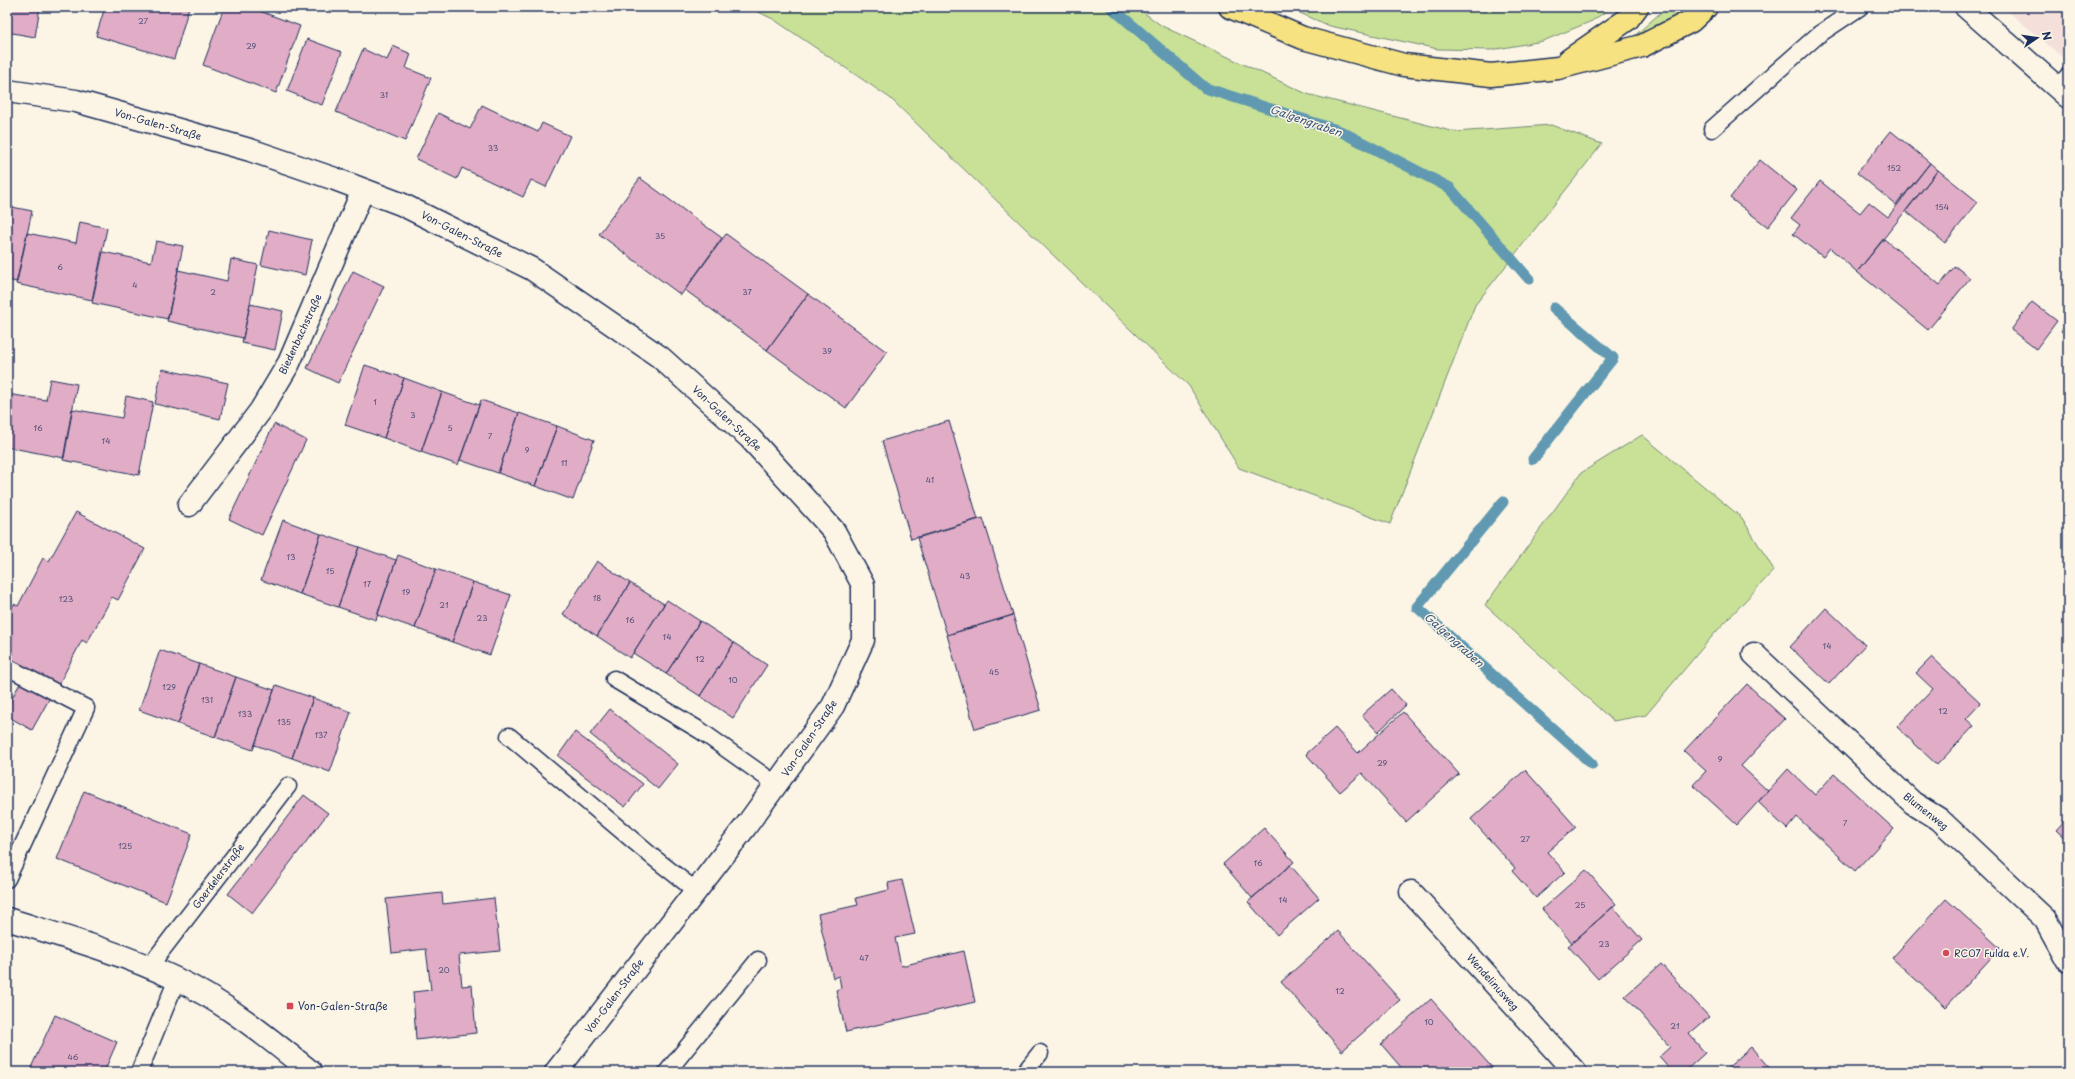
<svg xmlns="http://www.w3.org/2000/svg" width="2075" height="1079" font-family="'Playpen Sans',sans-serif">
  <style>
    .built { fill: #f4dfdb }
    .green { fill: #c9e196; stroke: #72887a }
    .lines { fill: none; stroke-linecap: round; stroke-linejoin: round }
    .stream { stroke: #6099b1; stroke-width: 11 }
    .building { fill: #e1acc5; stroke: #1b2f5e }
    .service-casing { stroke: #1b2f5e; stroke-width: 19 }
    .minor-casing { stroke: #1b2f5e; stroke-width: 25 }
    .secondary-casing { stroke: #1b2f5e; stroke-width: 25 }
    .trunk-casing { stroke: #1b2f5e; stroke-width: 25 }
    .service { stroke: #fcf5e5; stroke-width: 16 }
    .minor { stroke: #fcf5e5; stroke-width: 22 }
    .secondary { stroke: #fcf5e5; stroke-width: 22 }
    .trunk { stroke: #f7e281; stroke-width: 22 }
    .poi-dot { fill: #d1495b; stroke: #fcf5e5; stroke-width: 1.5 }
    .labels { text-anchor: middle; stroke-width: 3; stroke-linejoin: round; paint-order: stroke }
    .number-label { font-size: 8px; fill: #4c4e78 }
    .street-label { font-size: 10px; fill: #1b2f5e; stroke: #fcf5e5 }
    .poi-label { font-size: 10px; fill: #1b2f5e; stroke: #fcf5e5; text-anchor: start }
    .water-label { font-size: 11px; font-style: italic; fill: #32527a; stroke: #fcf5e5 }
  </style>
  <rect width="100%" height="100%" fill="#fcf5e5"/>
  <filter id="ink" filterUnits="userSpaceOnUse"><feTurbulence type="fractalNoise" baseFrequency=".025" numOctaves="2"/><feDisplacementMap in="SourceGraphic" scale="8" xChannelSelector="R" yChannelSelector="G"/><feConvolveMatrix kernelMatrix="1 2 1 2 8 2 1 2 1" color-interpolation-filters="sRGB"/></filter>
  <g filter="url(#ink)">
    <path class="built" d="M2003,7H2068V62Z"/>
    <path class="green" d="M748,7H1136L1162,26L1307,94L1455,132L1551,125L1602,144L1475,305L1390,524L1239,468L1189,386L890,98L773,19Z
      M1286,7H1612L1592,21L1543,41L1491,50L1438,49L1330,26Z
      M1667,7H1686L1668,21L1634,40L1632,38Z
      M1642,435L1742,518L1774,570L1715,633L1646,715L1613,721L1485,605L1581,473Z"/>
    <g class="lines">
      <path class="stream" d="M1111,7L1205,88L1340,131L1450,188L1529,279
        M1533,459L1613,358L1554,308
        M1503,502L1417,607L1592,764"/>
    </g>
    <path class="building" d="M7,7H40L35,37L7,32Z
      M105,7H189L174,59L96,36Z
      M224,7H249L300,26L276,93L203,65Z
      M307,39L342,52L322,105L287,91Z
      M393,46L411,54L406,68L431,78L405,141L336,112L363,49L387,60Z
      M482,105L538,132L542,123L570,136L546,187L531,180L523,197L462,168L457,179L416,159L438,113L470,129Z
      M1891,131L1930,163L1896,205L1857,173Z
      M1760,160L1797,190L1768,227L1730,198Z
      M1930,163L1938,170L1857,272L1830,248L1823,257L1793,234L1800,225L1791,218L1820,181L1860,213L1869,202L1888,217Z
      M1938,170L1978,202L1945,243L1906,211Z
      M640,178L722,238L681,295L599,234Z
      M7,206L32,211L17,282L7,280Z
      M80,222L107,228L92,300L16,284L27,233L76,243Z
      M269,230L312,240L305,275L261,265Z
      M726,234L808,294L767,350L685,290Z
      M1884,239L1940,285L1955,266L1970,278L1928,330L1857,272Z
      M156,241L183,246L168,319L92,303L103,252L151,262Z
      M231,259L258,265L243,338L167,321L178,270L227,281Z
      M353,271L384,286L338,383L307,368Z
      M808,294L887,352L846,408L767,350Z
      M2032,302L2057,321L2036,349L2011,330Z
      M250,304L283,311L275,350L242,343Z
      M2068,323V336L2061,331Z
      M365,365L404,378L384,438L345,425Z
      M162,369L228,383L220,419L155,404Z
      M404,378L442,392L421,452L384,438Z
      M50,379L77,384L64,458L7,447V394L46,400Z
      M442,392L479,405L458,465L421,452Z
      M126,396L153,402L139,475L63,460L72,409L122,418Z
      M481,400L519,413L498,473L460,460Z
      M519,413L557,426L535,486L498,473Z
      M949,421L978,519L911,539L882,441Z
      M274,424L306,440L262,535L229,519Z
      M557,426L594,440L573,500L535,486Z
      M76,512L145,549L118,600L112,597L87,643L82,640L58,686L7,660V616L14,604L18,606L43,558L49,561Z
      M983,518L1013,615L947,635L917,538Z
      M283,520L321,534L300,594L261,580Z
      M321,534L359,547L338,607L300,594Z
      M359,547L396,560L376,620L338,607Z
      M398,555L436,569L415,628L377,615Z
      M597,561L630,583L597,636L563,614Z
      M436,569L473,582L452,642L415,628Z
      M473,582L511,595L490,655L452,642Z
      M630,583L664,604L630,658L597,636Z
      M667,600L700,621L666,674L633,653Z
      M1826,608L1865,645L1829,684L1790,647Z
      M1013,615L1041,710L975,729L947,635Z
      M700,621L734,643L700,696L666,674Z
      M734,643L767,665L733,718L700,696Z
      M160,650L199,664L178,724L139,710Z
      M1932,657L1981,703L1966,719L1974,726L1937,765L1897,727L1933,689L1916,673Z
      M199,664L236,677L215,737L178,724Z
      M236,677L274,690L253,750L215,737Z
      M23,678L52,694L32,730L7,716V707Z
      M1747,684L1785,719L1741,766L1768,791L1737,825L1693,785L1706,771L1684,751Z
      M276,685L313,698L292,758L255,745Z
      M1391,689L1406,705L1378,732L1362,715Z
      M313,698L351,712L330,772L292,758Z
      M610,709L678,764L658,789L590,734Z
      M1403,712L1459,774L1406,822L1362,773L1340,792L1306,754L1335,728L1358,753Z
      M575,732L643,784L625,807L558,756Z
      M1788,769L1815,795L1834,774L1894,829L1855,871L1797,817L1787,829L1758,802Z
      M1525,770L1576,827L1547,852L1565,872L1536,898L1512,871L1515,868L1471,819Z
      M84,791L192,834L166,902L57,859Z
      M304,795L328,813L252,913L228,894Z
      M2068,817V841L2056,830Z
      M1264,828L1294,862L1252,898L1223,864Z
      M1290,865L1319,898L1277,935L1248,902Z
      M1586,870L1616,904L1572,943L1542,909Z
      M902,880L915,934L895,938L901,966L964,951L975,1002L846,1032L836,990L841,988L839,976L833,978L818,914L858,905L856,898L889,890L888,883Z
      M442,893L443,904L494,898L500,951L459,955L462,986L472,985L476,1033L416,1040L413,992L431,990L426,949L392,953L386,899Z
      M1946,899L2000,948L1946,1007L1892,958Z
      M1613,907L1642,940L1598,979L1568,946Z
      M1338,931L1400,1000L1342,1051L1281,982Z
      M1661,964L1709,1017L1689,1034L1705,1053L1684,1072H1672L1659,1057L1670,1047L1625,996Z
      M1431,999L1496,1072H1405L1381,1044Z
      M55,1015L117,1042L104,1072H29Z
      M1751,1047L1773,1072H1723Z"/>
    <g class="lines">
      <g class="service-casing">
        <path id="service" d="M2057,88L2068,76
          M1712,129L1818,35L1860,7
          M7,667L86,708L7,879
          M614,679L701,731L777,785
          M509,736L654,858L695,890
          M149,967L288,786
          M139,1072L177,979
          M667,1072L758,960
          M1025,1072L1040,1053"/>
      </g>
      <g class="minor-casing">
        <path id="minor" d="M7,91L76,101L250,150L335,179L401,204L532,269L660,357L750,438L834,531L863,585V640L833,706L746,826L556,1072
          M189,505L261,410L289,363L363,190
          M1754,654L1913,803L1939,819L2045,919L2068,961
          M1411,892L1575,1072
          M7,919C64,937 122,953 176,979C225,1002 269,1038 311,1072"/>
      </g>
      <g class="secondary-casing">
        <path id="secondary" d="M1966,7L2068,97"/>
      </g>
      <g class="trunk-casing">
        <path id="trunk" d="M1230,7L1303,38L1404,65L1491,75L1558,68L1642,46L1691,21L1706,7
          M1569,60L1628,19L1637,7"/>
      </g>
      <use href="#service" class="service"/>
      <use href="#minor" class="minor"/>
      <use href="#secondary" class="secondary"/>
      <use href="#trunk" class="trunk"/>
    </g>
  </g>
  <g class="poi-dot">
    <circle cx="1946" cy="953" r="4"/>
    <rect x="286" y="1002" width="8" height="8" rx="2"/>
  </g>
  <g class="labels">
    <g class="number-label">
      <text x="143" y="24">27</text>
      <text x="251" y="49">29</text>
      <text x="384" y="98">31</text>
      <text x="493" y="151">33</text>
      <text x="1894" y="171">152</text>
      <text x="1942" y="210">154</text>
      <text x="660" y="239">35</text>
      <text x="60" y="270">6</text>
      <text x="135" y="288">4</text>
      <text x="213" y="295">2</text>
      <text x="747" y="295">37</text>
      <text x="827" y="354">39</text>
      <text x="375" y="405">1</text>
      <text x="413" y="418">3</text>
      <text x="38" y="431">16</text>
      <text x="450" y="431">5</text>
      <text x="490" y="439">7</text>
      <text x="106" y="444">14</text>
      <text x="527" y="453">9</text>
      <text x="564" y="466">11</text>
      <text x="930" y="483">41</text>
      <text x="291" y="560">13</text>
      <text x="330" y="574">15</text>
      <text x="965" y="579">43</text>
      <text x="367" y="587">17</text>
      <text x="406" y="595">19</text>
      <text x="597" y="601">18</text>
      <text x="66" y="602">123</text>
      <text x="444" y="608">21</text>
      <text x="482" y="621">23</text>
      <text x="630" y="623">16</text>
      <text x="667" y="640">14</text>
      <text x="1827" y="649">14</text>
      <text x="700" y="662">12</text>
      <text x="994" y="675">45</text>
      <text x="733" y="683">10</text>
      <text x="169" y="690">129</text>
      <text x="207" y="703">131</text>
      <text x="1943" y="714">12</text>
      <text x="245" y="717">133</text>
      <text x="284" y="725">135</text>
      <text x="321" y="738">137</text>
      <text x="1720" y="762">9</text>
      <text x="1382" y="766">29</text>
      <text x="1845" y="826">7</text>
      <text x="1525" y="842">27</text>
      <text x="125" y="849">125</text>
      <text x="1258" y="866">16</text>
      <text x="1283" y="903">14</text>
      <text x="1580" y="908">25</text>
      <text x="1604" y="947">23</text>
      <text x="864" y="961">47</text>
      <text x="444" y="973">20</text>
      <text x="1340" y="994">12</text>
      <text x="1429" y="1025">10</text>
      <text x="1675" y="1029">21</text>
      <text x="73" y="1060">46</text>
    </g>
    <g class="street-label">
      <text transform="translate(158 124) rotate(16)" y="4">Von-Galen-Straße</text>
      <text transform="translate(462 234) rotate(27)" y="4">Von-Galen-Straße</text>
      <text transform="translate(300 334) rotate(-65)" y="4">Biedenbachstraße</text>
      <text transform="translate(727 418) rotate(43)" y="4">Von-Galen-Straße</text>
      <text transform="translate(809 738) rotate(-56)" y="4">Von-Galen-Straße</text>
      <text transform="translate(1926 811) rotate(38)" y="4">Blumenweg</text>
      <text transform="translate(218 876) rotate(-53)" y="4">Goerdelerstraße</text>
      <text transform="translate(1493 982) rotate(48)" y="4">Wendelinusweg</text>
      <text transform="translate(614 996) rotate(-53)" y="4">Von-Galen-Straße</text>
    </g>
    <g class="poi-label">
      <text x="1954" y="957">RC07 Fulda e.V.</text>
      <text x="298" y="1010">Von-Galen-Straße</text>
    </g>
    <g class="water-label">
      <text transform="translate(1306 121) rotate(19)" y="4">Galgengraben</text>
      <text transform="translate(1454 640) rotate(42)" y="4">Galgengraben</text>
    </g>
  </g>
  <rect width="2075" height="1079" fill="none" stroke="#fcf5e5" stroke-width="24"/>
  <rect x="12" y="12" width="2051" height="1055" fill="none" stroke="#1b2f5e" stroke-width="1.5" filter="url(#ink)"/>
  <g transform="translate(2037 38) rotate(77)" stroke="#fcf5e5" stroke-width="3" paint-order="stroke">
  <path d="M0-3L7 15L0 10L-7 15Z" fill="#1b2f5e"/>
  <text y="-6" font-size="11" font-weight="bold" text-anchor="middle" fill="#1b2f5e">N</text>
  </g>
</svg>
